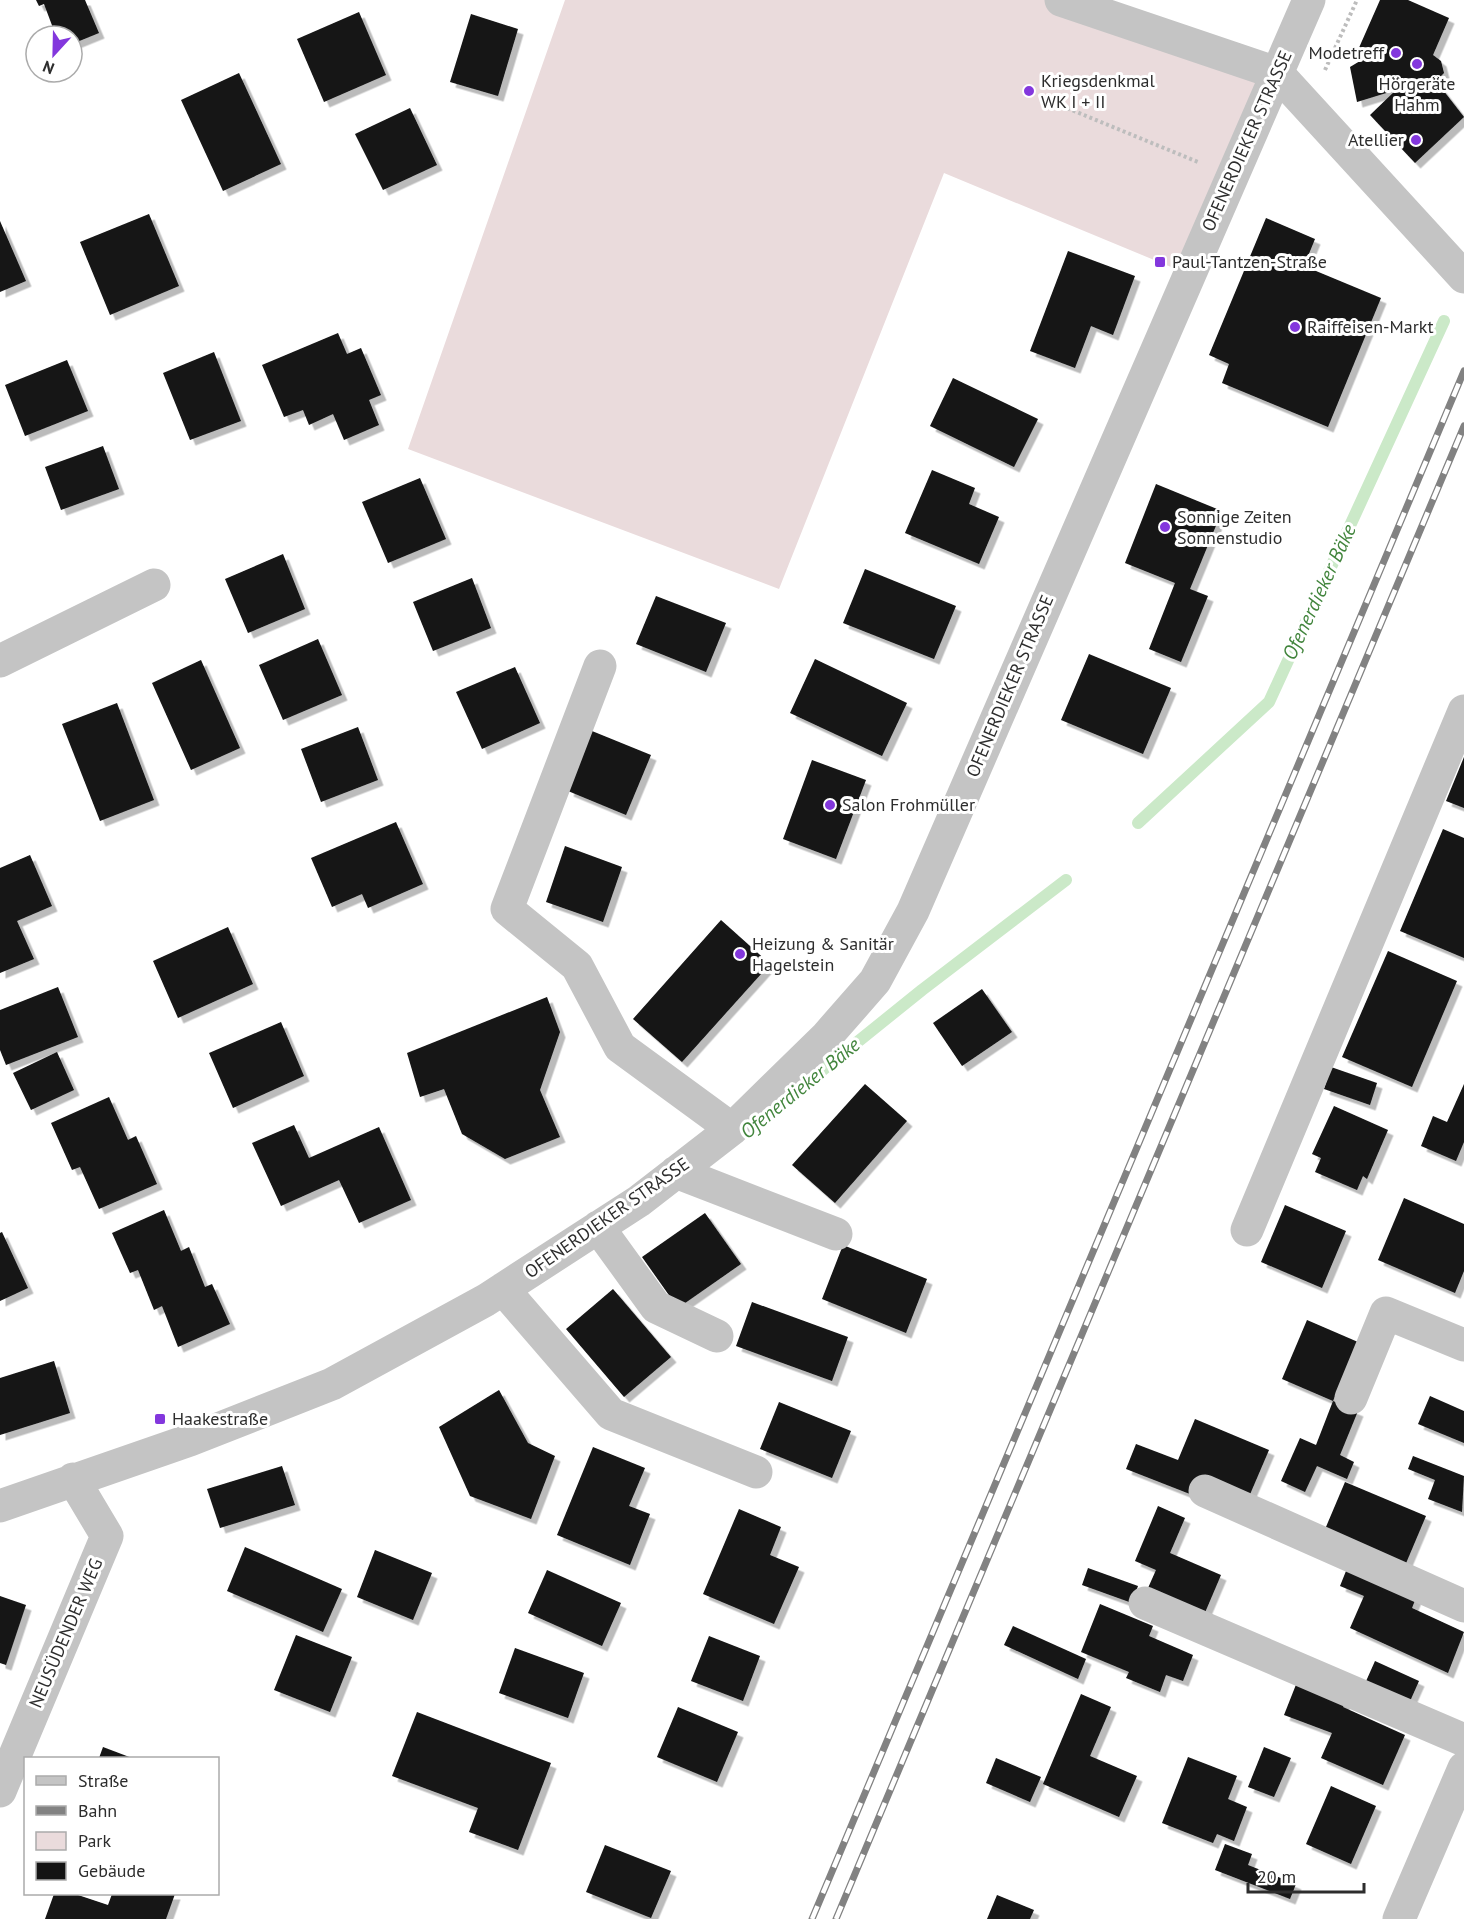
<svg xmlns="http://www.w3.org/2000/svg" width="1464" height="1919" font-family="'PT Sans',sans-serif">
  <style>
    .green { fill: #eadbdc }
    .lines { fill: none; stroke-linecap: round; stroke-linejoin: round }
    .stream { stroke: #cbe9c8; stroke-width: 12 }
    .building { fill: #141414; filter: url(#shadow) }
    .path { stroke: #bdbdbd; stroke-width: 4; stroke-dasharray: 3 3; stroke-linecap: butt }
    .minor { stroke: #c4c4c4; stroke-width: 33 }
    .rail-casing { stroke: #828282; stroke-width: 7 }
    .rail { stroke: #fff; stroke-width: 4.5; stroke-dasharray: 14; stroke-linecap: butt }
    .poi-dot { fill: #8337dd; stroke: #fff; stroke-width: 2 }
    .labels { text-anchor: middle; stroke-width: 6; stroke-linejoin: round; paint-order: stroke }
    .poi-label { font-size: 18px; fill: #2d2d2d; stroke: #fff; text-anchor: start }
    .street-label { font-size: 18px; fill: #2d2d2d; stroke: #fff }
    .water-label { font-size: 20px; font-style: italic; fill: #42853d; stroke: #fff }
  </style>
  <defs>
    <filter id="shadow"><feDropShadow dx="5.5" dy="5.5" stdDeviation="0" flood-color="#0004"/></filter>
  </defs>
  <rect width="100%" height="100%" fill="#fff"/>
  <path class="green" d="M565,0H1061L1277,73L1188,274L944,173L779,589L408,449Z"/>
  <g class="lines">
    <path class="stream" d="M1138,823L1269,702L1444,321
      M773,1110L922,990L1066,880"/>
  </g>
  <path class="building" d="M36,0H85L99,33L72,44V36H56L44,4L39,6Z
    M1380,0H1408L1449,18L1433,55L1441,61L1444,73L1436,81L1464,117L1415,163L1370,115L1396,90L1357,102L1350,67L1360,61L1358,50Z
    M359,12L386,75L324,102L297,39Z
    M471,14L518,29L498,96L450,82Z
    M239,73L281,164L223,191L181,100Z
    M410,108L437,165L383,190L355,134Z
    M149,214L179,286L110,315L80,242Z
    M1266,218L1315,239L1304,266L1381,298L1328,427L1222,383L1229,364L1209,355Z
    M0,221L26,281L0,292Z
    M1068,251L1135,276L1113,335L1091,326L1075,368L1030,351Z
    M338,333L347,354L361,348L381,395L369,400L379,425L344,440L333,414L309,425L303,410L284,417L262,365Z
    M214,352L241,421L190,440L163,373Z
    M67,360L88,411L25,436L5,385Z
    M953,378L1038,419L1014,467L930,426Z
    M103,446L119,489L61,510L45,467Z
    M932,470L975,488L969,504L999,517L979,564L905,533Z
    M420,478L446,539L388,563L362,502Z
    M1156,484L1222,511L1190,589L1208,596L1181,662L1149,649L1175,583L1125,563Z
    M283,554L305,609L248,633L225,579Z
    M865,569L956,606L934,659L843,623Z
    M472,578L491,628L433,651L413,602Z
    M656,596L726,623L706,672L636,644Z
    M318,639L342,695L283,720L259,665Z
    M1089,654L1171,688L1143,754L1061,720Z
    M815,659L907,703L882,756L790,713Z
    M201,660L240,748L191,770L152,683Z
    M515,667L540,723L482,749L456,692Z
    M117,703L154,800L100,821L62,724Z
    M358,727L378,780L321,802L301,749Z
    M592,731L651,755L626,815L568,791Z
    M1464,757V808L1446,801Z
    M812,760L866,780L836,859L783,839Z
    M396,822L423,884L368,908L362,894L332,907L311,858Z
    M1443,829L1464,838V958L1400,931Z
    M565,846L622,867L603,922L546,902Z
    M30,855L52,906L17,921L34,959L0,973V868Z
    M721,920L770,964L682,1062L633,1019Z
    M228,927L253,984L178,1018L153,961Z
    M1388,951L1457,981L1412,1087L1342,1057Z
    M58,987L78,1037L6,1065L0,1050V1010Z
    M982,989L1012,1032L962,1066L933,1023Z
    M547,997L560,1032L540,1090L560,1137L505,1159L462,1134L444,1089L420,1097L407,1053Z
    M281,1022L304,1076L233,1108L209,1053Z
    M57,1052L74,1090L31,1110L13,1073Z
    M1331,1067L1377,1083L1370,1105L1324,1089Z
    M865,1084L907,1121L835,1203L792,1165Z
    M1464,1084V1142L1456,1161L1421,1146L1433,1116L1447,1122Z
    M109,1097L128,1140L136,1136L157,1184L99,1209L80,1167L72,1170L51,1123Z
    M1334,1106L1388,1130L1367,1179L1363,1176L1357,1190L1315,1172L1321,1158L1312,1154Z
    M294,1125L309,1158L379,1127L411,1200L359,1223L339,1180L281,1206L252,1143Z
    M1404,1198L1464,1224V1271L1455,1293L1378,1260Z
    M1285,1205L1346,1231L1322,1288L1261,1262Z
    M164,1210L181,1251L189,1247L205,1287L212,1284L230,1324L178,1347L162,1306L154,1310L138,1270L130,1273L112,1233Z
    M705,1213L741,1264L678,1308L642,1257Z
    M2,1232L28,1288L0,1301V1233Z
    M843,1245L927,1279L906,1333L822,1299Z
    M613,1289L671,1357L624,1397L566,1329Z
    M752,1302L848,1337L832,1381L736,1346Z
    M1307,1320L1358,1342L1333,1401L1282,1379Z
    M54,1361L70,1413L0,1435V1378Z
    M499,1390L528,1443L555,1456L531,1519L470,1496L439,1427Z
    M1430,1396L1464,1411V1443L1418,1424Z
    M1333,1401L1358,1411L1340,1455L1354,1462L1347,1479L1317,1466L1305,1492L1281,1481L1300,1438L1316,1445Z
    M779,1402L851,1431L832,1478L760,1449Z
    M1195,1419L1269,1450L1248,1499L1195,1496L1126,1469L1136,1444L1178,1460Z
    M593,1447L645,1468L629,1506L650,1514L630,1565L557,1535Z
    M1413,1456L1464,1476L1462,1512L1428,1499L1435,1480L1408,1469Z
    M282,1466L295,1505L220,1528L207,1489Z
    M1345,1482L1426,1516L1404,1568L1323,1534Z
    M1158,1506L1185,1518L1170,1553L1221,1575L1201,1622L1144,1597L1156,1570L1135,1561Z
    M739,1509L781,1527L770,1555L799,1567L774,1624L703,1594Z
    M245,1547L342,1589L323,1632L227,1591Z
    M375,1550L432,1573L413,1620L357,1597Z
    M1350,1561L1419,1590L1412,1608L1464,1632L1448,1673L1350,1628L1364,1596L1340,1586Z
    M1088,1568L1138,1586L1132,1603L1082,1585Z
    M547,1570L621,1603L602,1646L528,1613Z
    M0,1596L26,1605L6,1665L0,1663Z
    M1100,1604L1153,1626L1149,1636L1193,1655L1183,1681L1166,1675L1160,1692L1126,1678L1129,1672L1081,1652Z
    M1013,1626L1086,1659L1078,1679L1004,1645Z
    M296,1635L352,1657L330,1712L274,1690Z
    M709,1636L760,1656L743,1701L691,1681Z
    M515,1648L584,1673L568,1718L499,1693Z
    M1375,1661L1419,1681L1407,1708L1363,1688Z
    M1299,1677L1347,1697L1343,1707L1405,1735L1383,1785L1321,1758L1332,1733L1284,1715Z
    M1081,1694L1111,1707L1090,1756L1137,1776L1119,1817L1043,1784Z
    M678,1707L738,1732L717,1782L657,1757Z
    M417,1712L551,1763L518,1850L469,1832L478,1808L392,1776Z
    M103,1747L132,1758H99Z
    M1264,1747L1291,1758L1274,1797L1248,1787Z
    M1188,1757L1237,1776L1228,1799L1247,1807L1234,1841L1217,1834L1213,1843L1162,1823Z
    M996,1758L1041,1777L1030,1802L986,1783Z
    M1331,1786L1376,1806L1351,1864L1306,1844Z
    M1225,1844L1252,1854L1248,1865L1296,1884L1290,1899L1215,1870Z
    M605,1845L671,1871L651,1918L586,1892Z
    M54,1894H75L108,1905L112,1894H175L166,1919H45Z
    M997,1895L1034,1910L1030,1919H987Z"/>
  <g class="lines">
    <path class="path" d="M1325,70L1357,0
      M1045,99L1198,162"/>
    <path class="minor" d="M1061,0L1277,73
      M1277,73L1464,277
      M0,661L154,585
      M600,666L507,909L577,966L620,1047L732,1129
      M676,1172L836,1234
      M598,1227L656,1307L717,1336
      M1247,1230L1464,711
      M503,1289L611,1414L756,1472
      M1351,1398L1386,1313L1464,1345
      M1205,1491L1464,1606
      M0,1506L190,1440L332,1384L486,1300L639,1201L732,1129L826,1037L875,981L913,911L1309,0
      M1145,1603L1464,1740
      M0,1791L107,1536L73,1479
      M1399,1919L1464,1768"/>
    <g class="rail-casing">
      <path id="rail" d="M812,1919L1464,371
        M836,1919L1464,426"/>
    </g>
    <use href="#rail" class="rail"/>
  </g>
  <g class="poi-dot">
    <circle cx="1396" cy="53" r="6"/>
    <circle cx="1417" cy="64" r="6"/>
    <circle cx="1029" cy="91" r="6"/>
    <circle cx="1416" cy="140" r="6"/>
    <rect x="1154" y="256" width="12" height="12" rx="3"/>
    <circle cx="1295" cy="327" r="6"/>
    <circle cx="1165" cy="527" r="6"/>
    <circle cx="830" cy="805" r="6"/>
    <circle cx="740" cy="954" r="6"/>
    <rect x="154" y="1413" width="12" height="12" rx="3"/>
  </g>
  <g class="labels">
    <g class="poi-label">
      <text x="1384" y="59" text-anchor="end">Modetreff</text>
      <text x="1041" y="87">Kriegsdenkmal<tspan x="1041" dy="21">WK I + II</tspan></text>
      <text x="1417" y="90" text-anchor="middle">Hörgeräte<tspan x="1417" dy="21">Hahm</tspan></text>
      <text x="1404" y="146" text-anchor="end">Atellier</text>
      <text x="1172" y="268">Paul-Tantzen-Straße</text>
      <text x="1307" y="333">Raiffeisen-Markt</text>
      <text x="1177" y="523">Sonnige Zeiten<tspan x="1177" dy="21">Sonnenstudio</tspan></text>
      <text x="842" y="811">Salon Frohmüller</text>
      <text x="752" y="950">Heizung &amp; Sanitär<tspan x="752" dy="21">Hagelstein</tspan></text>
      <text x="172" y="1425">Haakestraße</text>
    </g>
    <g class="street-label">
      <text transform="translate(1247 141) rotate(-66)" y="6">OFENERDIEKER STRASSE</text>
      <text transform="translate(1010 686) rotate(-67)" y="6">OFENERDIEKER STRASSE</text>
      <text transform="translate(607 1218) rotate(-35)" y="6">OFENERDIEKER STRASSE</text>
      <text transform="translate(66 1633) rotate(-67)" y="6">NEUSÜDENDER WEG</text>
    </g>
    <g class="water-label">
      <text transform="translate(1319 592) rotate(-65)" y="7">Ofenerdieker Bäke</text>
      <text transform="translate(800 1088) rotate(-39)" y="7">Ofenerdieker Bäke</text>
    </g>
  </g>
  <rect x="24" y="1757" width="195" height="138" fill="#ffffff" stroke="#ababab" stroke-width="1.5"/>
  <rect x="36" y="1776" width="30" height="9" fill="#c4c4c4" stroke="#ababab" stroke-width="1.5"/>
  <text x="78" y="1787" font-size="18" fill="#2d2d2d">Straße</text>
  <rect x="36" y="1806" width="30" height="9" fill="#828282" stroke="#ababab" stroke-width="1.5"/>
  <text x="78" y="1817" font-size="18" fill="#2d2d2d">Bahn</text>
  <rect x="36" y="1832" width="30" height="18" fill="#eadbdc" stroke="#ababab" stroke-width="1.5"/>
  <text x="78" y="1847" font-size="18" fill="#2d2d2d">Park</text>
  <rect x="36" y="1862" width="30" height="18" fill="#141414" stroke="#ababab" stroke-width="1.5"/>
  <text x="78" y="1877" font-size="18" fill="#2d2d2d">Gebäude</text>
  <g transform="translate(54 54) rotate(202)"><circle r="28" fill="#ffffff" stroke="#ababab" stroke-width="1.5"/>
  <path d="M0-4.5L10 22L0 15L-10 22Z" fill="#8337dd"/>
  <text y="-9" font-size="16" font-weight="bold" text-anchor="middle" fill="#2d2d2d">N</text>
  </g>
  <path d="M1248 1883v9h116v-9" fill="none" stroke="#2d2d2d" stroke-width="3"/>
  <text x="1257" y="1883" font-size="18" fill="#2d2d2d" stroke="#ffffff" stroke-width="4.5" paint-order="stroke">20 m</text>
</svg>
